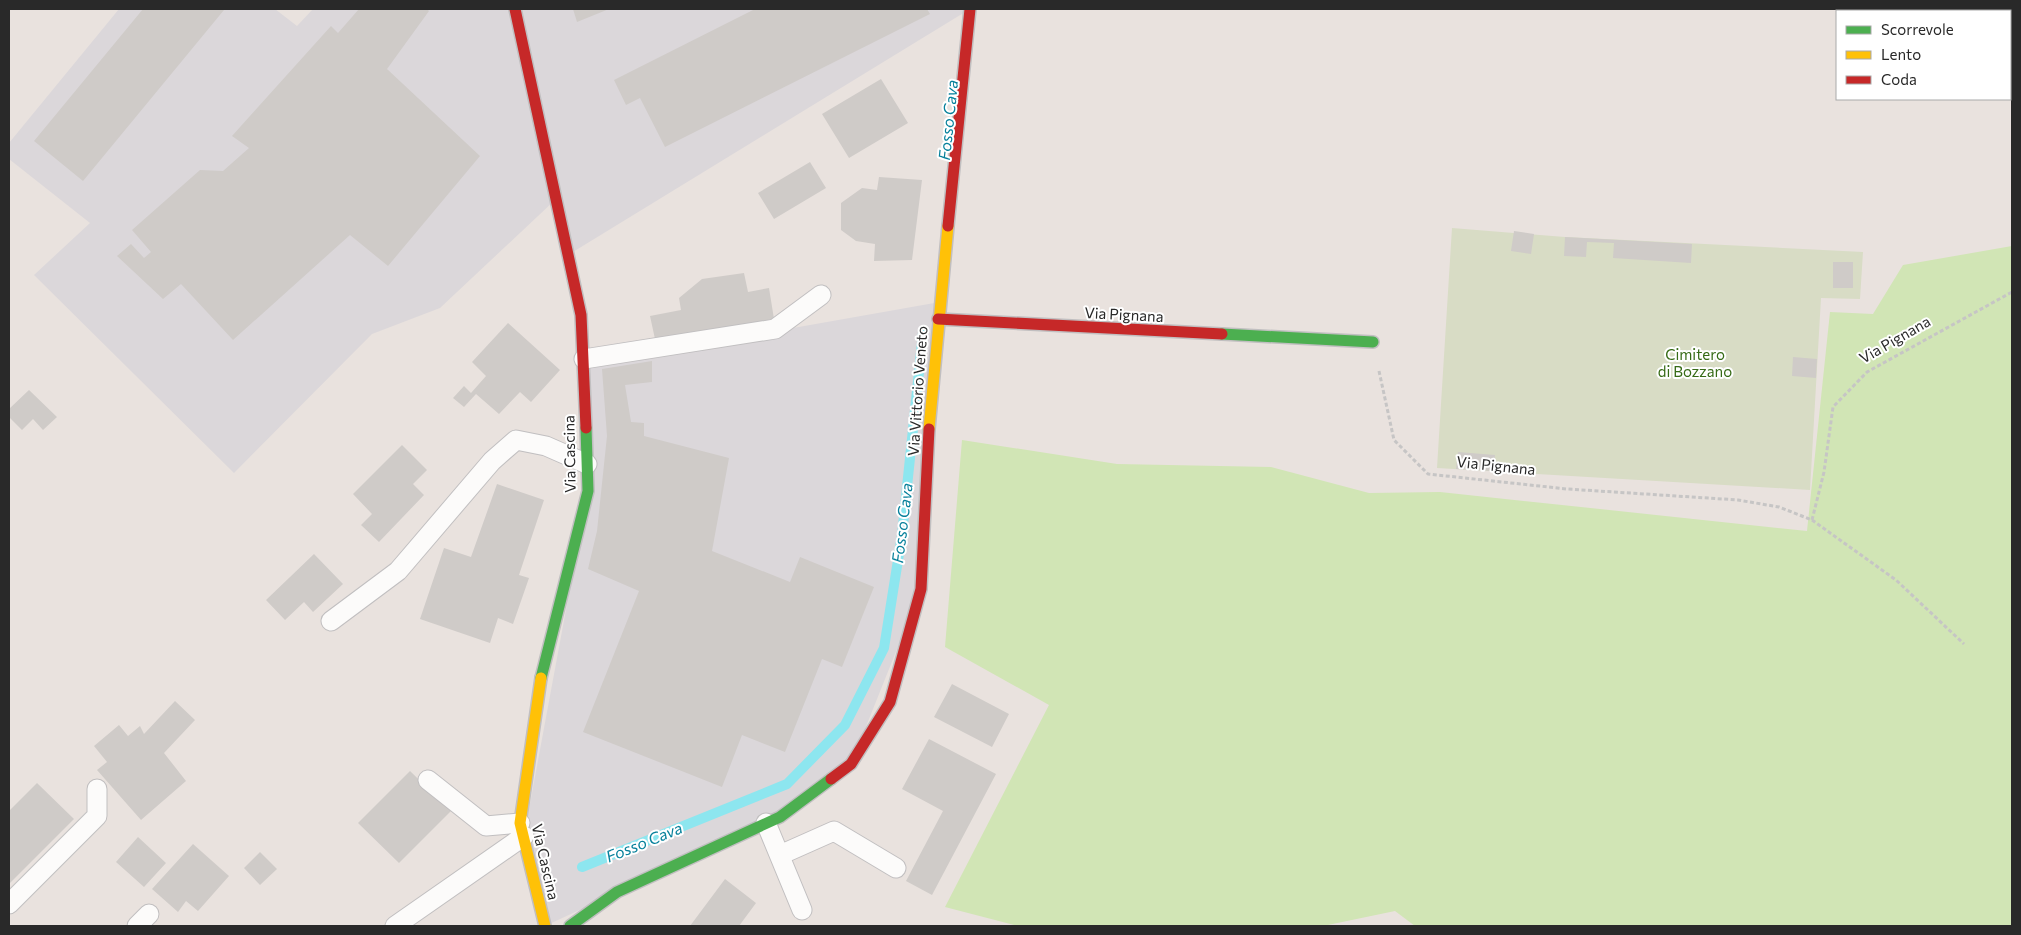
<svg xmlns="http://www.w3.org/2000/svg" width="2021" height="935" font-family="Commissioner,sans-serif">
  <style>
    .industrial { fill: #dbd7da }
    .green { fill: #d1e5b5 }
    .cemetery { fill: #d8dcc5 }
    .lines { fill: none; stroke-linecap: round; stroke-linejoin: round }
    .stream { stroke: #8de6ef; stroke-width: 10 }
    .building { fill: #cfcbc8 }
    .lane-casing { stroke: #c1bfc0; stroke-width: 21 }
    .fast-casing { stroke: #c1bfc0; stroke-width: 14 }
    .slow-casing { stroke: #c1bfc0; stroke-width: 14 }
    .jam-casing { stroke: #c1bfc0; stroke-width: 14 }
    .path { stroke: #c6c5c5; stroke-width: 3; stroke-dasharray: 4 2.5; stroke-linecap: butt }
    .lane { stroke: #fcfbfa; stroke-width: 19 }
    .fast { stroke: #4caf50; stroke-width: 11 }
    .slow { stroke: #ffc107; stroke-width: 11 }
    .jam { stroke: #c62828; stroke-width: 11 }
    .labels { text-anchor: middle; stroke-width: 4; stroke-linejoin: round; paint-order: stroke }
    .street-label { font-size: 15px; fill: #292929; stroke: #fff }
    .park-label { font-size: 15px; fill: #356a15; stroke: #fff }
    .water-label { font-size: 16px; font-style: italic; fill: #06809b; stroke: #fff }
  </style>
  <rect width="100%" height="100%" fill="#e9e2de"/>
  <path class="industrial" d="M119,9H275L297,26L313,9H970L568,255L555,200L440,308L372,334L234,473L34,275L90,223L9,159V143Z
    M940,302L921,589L851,764L780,817L545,926L524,836L588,491L583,365Z"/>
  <path class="green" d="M2012,246V926H1415L1395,911L1323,926H1018L945,907L1049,705L945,647L962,440L1117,464L1271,467L1369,493L1440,492L1807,531L1830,312L1873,314L1903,265Z"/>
  <path class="cemetery" d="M1452,228L1565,237L1863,252L1860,299L1821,298L1810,490L1437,468Z"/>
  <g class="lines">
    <path class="stream" d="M582,867L787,784L845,725L884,648L902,535L923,333"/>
  </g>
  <path class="building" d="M143,9L224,10L83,181L34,141Z
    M359,9H427L429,11L387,69L480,156L388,266L350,235L233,340L181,284L163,299L117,256L131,244L144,258L151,252L132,230L200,170L223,171L249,148L232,136L331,26L338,33Z
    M573,9H609L577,22Z
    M755,9H927L930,14L665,147L640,98L626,105L614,80Z
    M881,79L908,123L849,158L822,114Z
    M810,162L826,188L774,219L758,193Z
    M879,177L922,180L912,260L874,261L875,244L856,241L841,230V203L862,188L877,190Z
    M1514,231L1534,234L1531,254L1511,251Z
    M1565,237L1692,244L1691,263L1613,258L1614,243L1587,242L1586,257L1564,256Z
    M1833,262H1853V288H1833Z
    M744,273L748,292L769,288L774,319L655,339L650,316L681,310L679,298L702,279Z
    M508,323L560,370L531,402L520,392L499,414L476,394L464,407L453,398L464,386L471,393L486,376L472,362Z
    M1793,357L1817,359L1816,378L1792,376Z
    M652,361V382L625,385L631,422L644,423V436L729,458L712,551L790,582L800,557L874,587L842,667L822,659L785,752L742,735L722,787L583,732L639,591L588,569L597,531L607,436L602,369Z
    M29,390L57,417L43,430L33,419L22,430L9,417V409Z
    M402,445L427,470L413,484L424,495L379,542L361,525L372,514L353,494Z
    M1458,452L1495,455L1493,471L1456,469Z
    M497,484L544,500L519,575L529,578L513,624L498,618L490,643L420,619L444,548L471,557Z
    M314,554L343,584L313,612L304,602L285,620L266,600Z
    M952,684L1009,714L992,747L934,717Z
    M175,701L195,720L164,753L186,781L141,820L97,770L107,762L94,746L119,725L128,736L140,726L144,734Z
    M929,739L996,774L932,895L906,881L943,811L902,789Z
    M410,771L451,811L399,863L358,823Z
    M37,783L74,819L9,884V811Z
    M138,837L166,863L144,887L116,862Z
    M193,844L229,876L198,911L186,901L178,912L152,889Z
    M260,852L277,869L260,885L244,868Z
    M725,879L756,903L739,926H690Z"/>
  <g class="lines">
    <g class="lane-casing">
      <path id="lane" d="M584,359L775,329L821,295
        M331,621L398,571L492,461L516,440L546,446L587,464
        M428,780L486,826L520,823
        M766,823L802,910
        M780,855L834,831L896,868
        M9,904L97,816V789
        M137,926L149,914
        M395,926L524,836"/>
    </g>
    <g class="fast-casing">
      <path id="fast" d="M1222,334L1373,342
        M541,678L588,491L586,428
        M570,926L617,892L780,817L831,779"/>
    </g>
    <g class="slow-casing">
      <path id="slow" d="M929,429L948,226
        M541,678L520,823L545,926"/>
    </g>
    <g class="jam-casing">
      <path id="jam" d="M515,9L581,315L586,428
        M948,226L970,9
        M938,319L1222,334
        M831,779L851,764L890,702L921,589L929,429"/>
    </g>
    <path class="path" d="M1379,371L1394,440L1428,474L1567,489L1738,500L1779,507L1812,520L1824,472L1833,407L1867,372L2012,292
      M1812,520L1896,580L1964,644"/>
    <use href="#lane" class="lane"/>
    <use href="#fast" class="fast"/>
    <use href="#slow" class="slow"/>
    <use href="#jam" class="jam"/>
  </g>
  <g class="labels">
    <g class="street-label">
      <text transform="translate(1124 315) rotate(3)" y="5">Via Pignana</text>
      <text transform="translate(1895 340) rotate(-30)" y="5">Via Pignana</text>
      <text transform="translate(918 391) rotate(-86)" y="5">Via Vittorio Veneto</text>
      <text transform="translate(570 454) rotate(-91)" y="5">Via Cascina</text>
      <text transform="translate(1496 466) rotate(6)" y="5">Via Pignana</text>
      <text transform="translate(545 862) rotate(77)" y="5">Via Cascina</text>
    </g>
    <g class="park-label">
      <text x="1695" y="360">Cimitero<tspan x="1695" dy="17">di Bozzano</tspan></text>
    </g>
    <g class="water-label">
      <text transform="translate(948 120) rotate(-84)" y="6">Fosso Cava</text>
      <text transform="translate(902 523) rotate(-83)" y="6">Fosso Cava</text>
      <text transform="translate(644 842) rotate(-22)" y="6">Fosso Cava</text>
    </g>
  </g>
  <rect width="2021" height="935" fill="none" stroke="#292929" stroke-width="20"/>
  <rect x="1836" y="10" width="175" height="90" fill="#ffffff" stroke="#a9a9a9"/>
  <rect x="1846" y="26" width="25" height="8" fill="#4caf50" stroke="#a9a9a9"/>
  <text x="1881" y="35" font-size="15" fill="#292929">Scorrevole</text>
  <rect x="1846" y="51" width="25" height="8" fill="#ffc107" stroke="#a9a9a9"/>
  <text x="1881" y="60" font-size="15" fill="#292929">Lento</text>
  <rect x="1846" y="76" width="25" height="8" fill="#c62828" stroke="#a9a9a9"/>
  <text x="1881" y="85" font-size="15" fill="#292929">Coda</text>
</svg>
